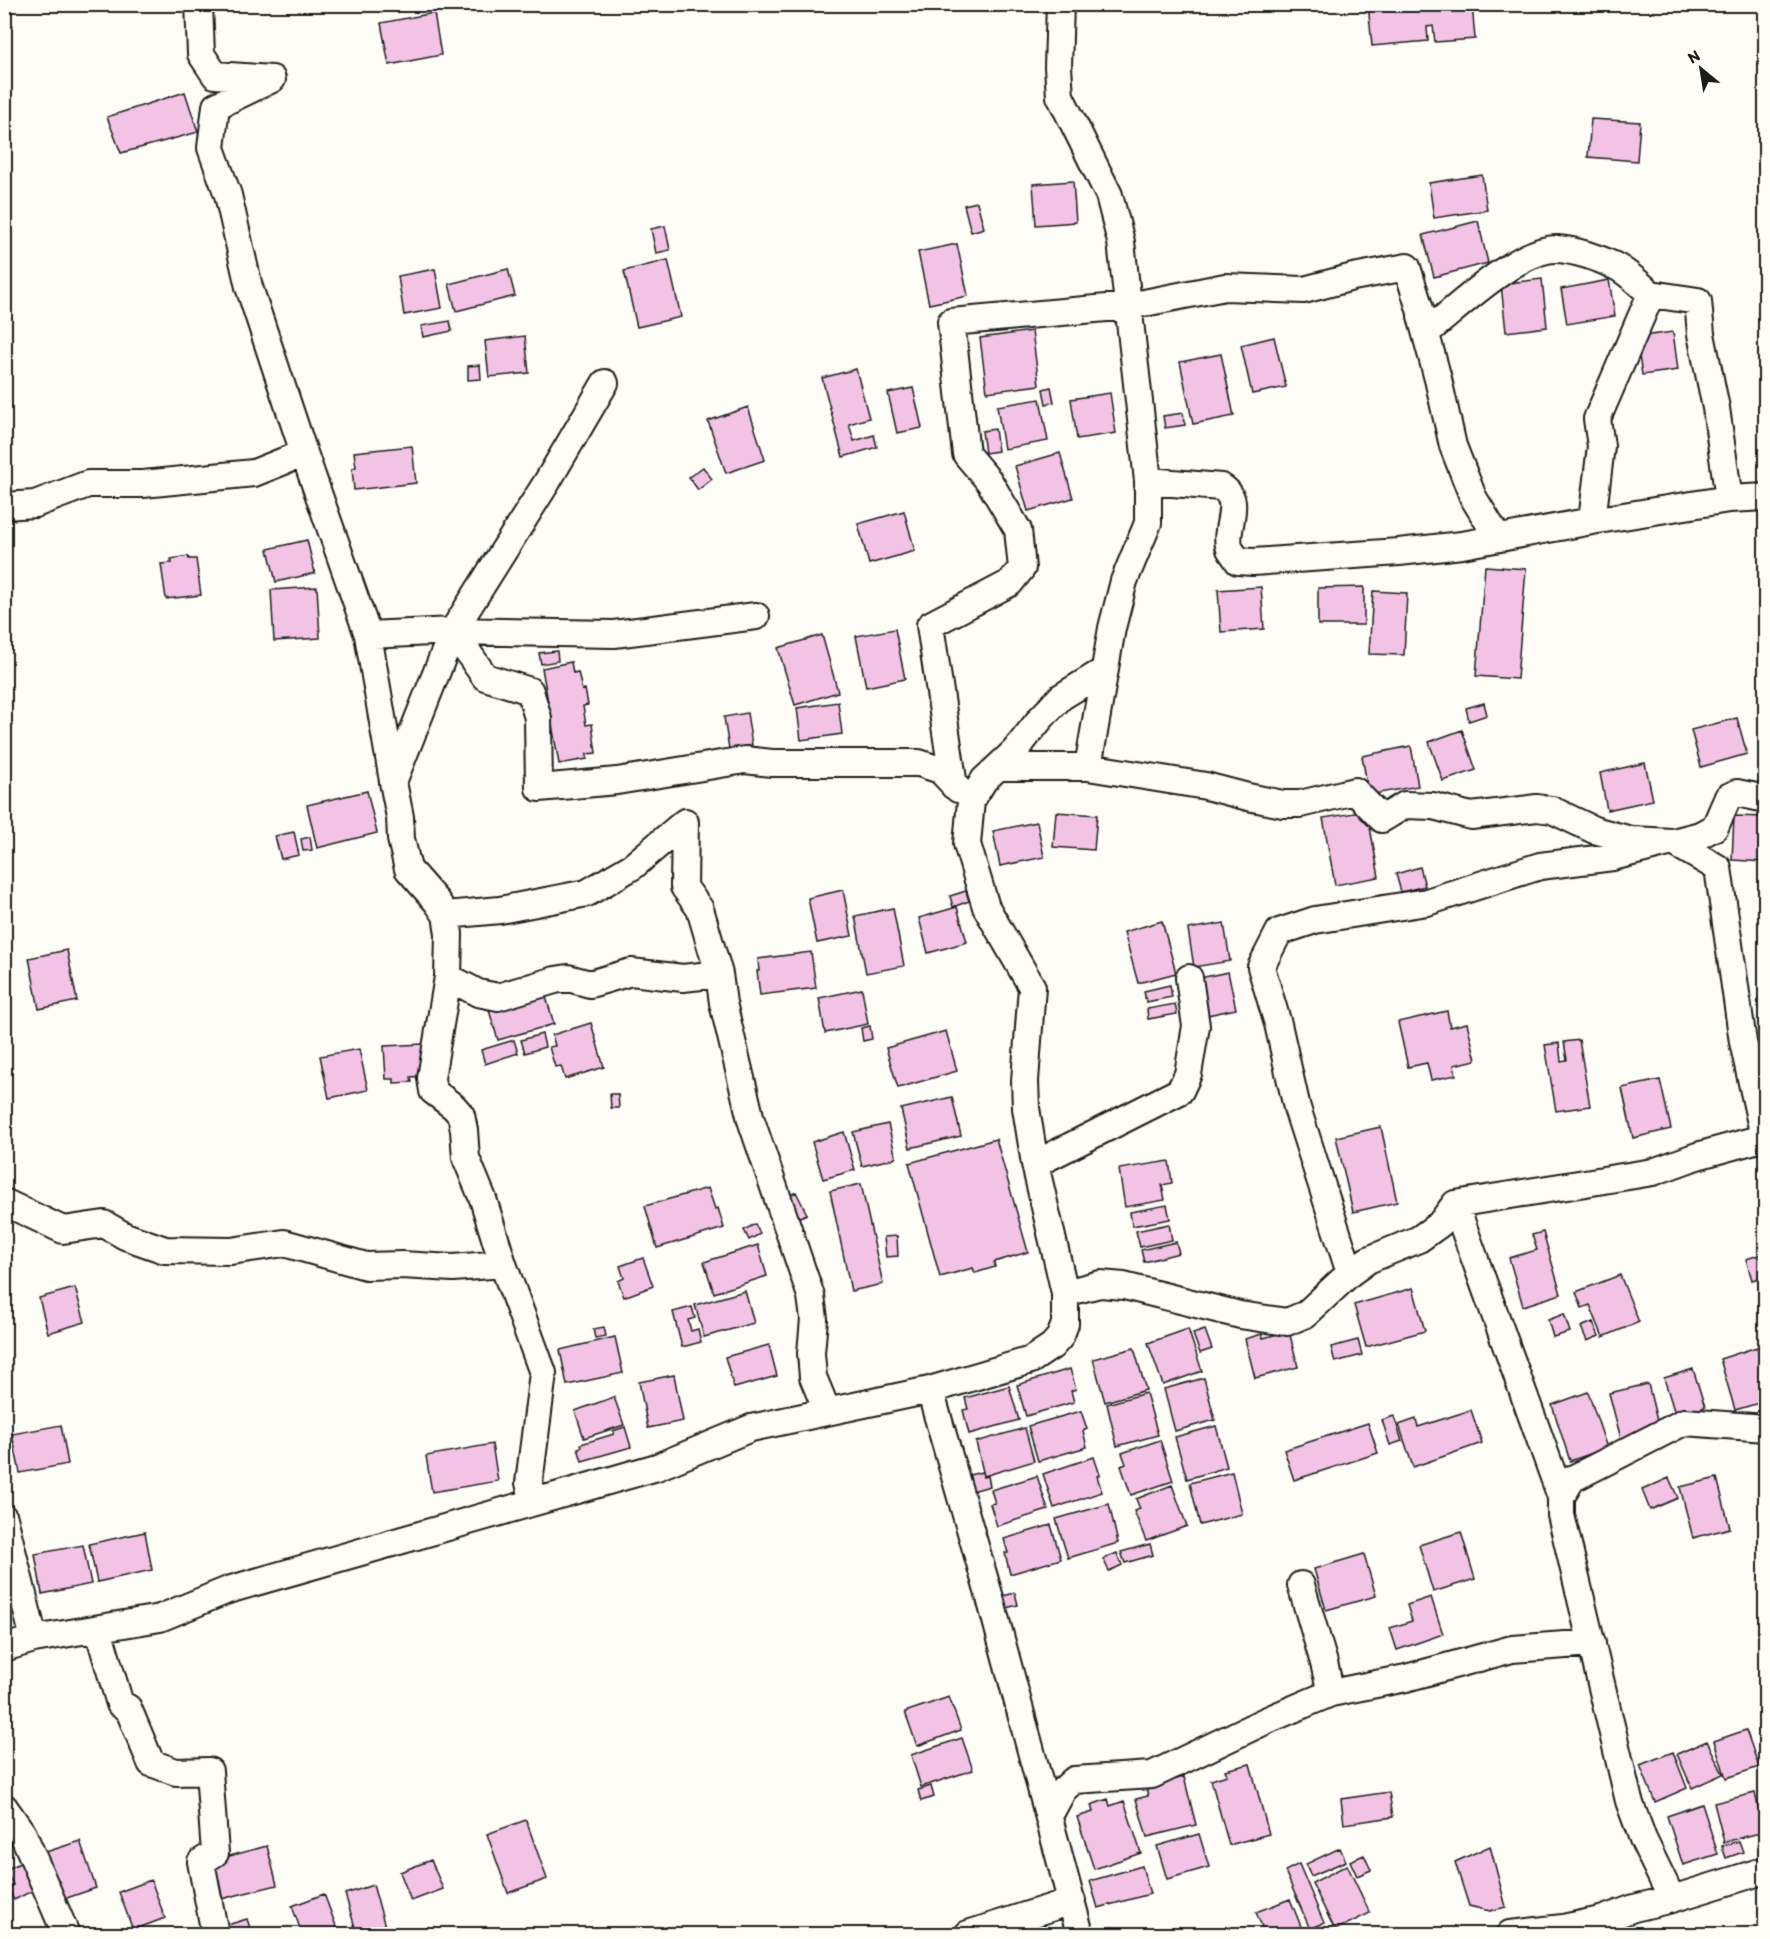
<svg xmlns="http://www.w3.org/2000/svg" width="1770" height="1939" font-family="Itim,sans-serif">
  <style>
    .building { fill: #f3c3e5; stroke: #1c1c1c; stroke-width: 1.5 }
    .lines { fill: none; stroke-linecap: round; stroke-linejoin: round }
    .minor-casing { stroke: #1c1c1c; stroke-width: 30 }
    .minor { stroke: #fdfcf7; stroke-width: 26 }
  </style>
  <rect width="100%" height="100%" fill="#fdfcf7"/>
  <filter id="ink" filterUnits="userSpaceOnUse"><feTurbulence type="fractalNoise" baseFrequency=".0167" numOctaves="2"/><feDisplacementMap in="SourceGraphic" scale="12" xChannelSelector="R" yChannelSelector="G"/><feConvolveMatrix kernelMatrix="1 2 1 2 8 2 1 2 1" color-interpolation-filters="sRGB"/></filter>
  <g filter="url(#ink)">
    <path class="building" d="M1368,4H1472L1475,39L1435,42L1433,26L1427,27L1428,41L1372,46Z
      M434,13L441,55L389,65L381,23Z
      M185,92L198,132L121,153L107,117Z
      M1591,119L1640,122L1637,161L1588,157Z
      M1482,175L1487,210L1434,218L1429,183Z
      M1073,181L1076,222L1036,225L1033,184Z
      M977,202L984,228L971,232L964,205Z
      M1478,221L1488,263L1434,277L1423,235Z
      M665,226L670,250L656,253L651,229Z
      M957,244L968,296L929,304L918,252Z
      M668,260L681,317L637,327L624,271Z
      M435,269L442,308L404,315L398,276Z
      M508,269L515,296L456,311L449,284Z
      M1542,279L1547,327L1506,332L1501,284Z
      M1609,280L1615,316L1567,324L1561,289Z
      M450,321L452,331L423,337L421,326Z
      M1032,331L1039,385L987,392L980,338Z
      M1673,332L1678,370L1642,375L1636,337Z
      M525,336L529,373L489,377L485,341Z
      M1274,337L1286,387L1252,394L1241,345Z
      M1221,354L1234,416L1193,424L1180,362Z
      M480,365L481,379L468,380V366Z
      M856,369L869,418L849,424L854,441L874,435L877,447L843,457L822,378Z
      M1051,387L1054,402L1046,404L1043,389Z
      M913,388L922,428L897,433L888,393Z
      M1110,393L1116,433L1077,439L1071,399Z
      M1040,399L1048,441L1004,449L997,406Z
      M748,407L765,460L726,473L708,421Z
      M1183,413L1185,425L1165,428L1163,416Z
      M995,429L998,451L985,453L982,431Z
      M412,446L416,483L354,490L352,468L356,467L354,452Z
      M1060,453L1073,498L1028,511L1015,466Z
      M703,467L712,479L698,490L689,477Z
      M904,511L915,551L869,564L858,524Z
      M307,540L315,573L276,582L268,549Z
      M188,556L189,559H196L201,595L166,599L161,564L172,563L171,559Z
      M1485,566L1526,569L1517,679L1476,676Z
      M317,587L320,638L274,641L271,590Z
      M1261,587L1264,629L1221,632L1218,590Z
      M1364,587V625H1318V588Z
      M1373,591L1407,593L1404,655L1369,654Z
      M895,629L905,679L866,687L856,636Z
      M822,635L838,692L795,705L778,648Z
      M557,651L558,661L541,664L539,653Z
      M571,662L573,673L578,672L582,690L585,689L588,705L583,706L586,725L592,724L596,753L587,754V759L559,764L542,668Z
      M838,702L842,734L801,740L797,708Z
      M1484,703L1487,715L1469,721L1466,708Z
      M747,713L752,745L729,749L724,717Z
      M1737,718L1747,754L1701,767L1691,730Z
      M1462,730L1476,770L1443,781L1429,742Z
      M1411,746L1418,786L1369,795L1362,756Z
      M1645,763L1653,800L1607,810L1600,773Z
      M367,791L377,833L317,848L307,805Z
      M1367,811L1379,877L1335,885L1323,818Z
      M1056,812L1097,815L1094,850L1053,847Z
      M1734,816L1766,817V862L1732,860Z
      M1037,822L1044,857L1000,866L993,831Z
      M294,832L299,855L281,859L275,836Z
      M310,837L312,850L303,851L301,839Z
      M1420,867L1425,886L1401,892L1396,874Z
      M843,890L852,936L817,943L808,898Z
      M966,891L969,901L953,907L950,896Z
      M957,907L967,942L928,953L919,918Z
      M893,908L904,966L866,973L855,916Z
      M1162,921L1176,973L1138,983L1124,932Z
      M1224,923L1230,961L1194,967L1188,929Z
      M67,950L77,1001L39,1009L29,958Z
      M811,952L816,988L760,995L757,971H759L758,959Z
      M1228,972L1236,1009L1203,1016L1195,979Z
      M1170,985L1172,997L1146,1002L1144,991Z
      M862,989L868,1024L825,1033L819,998Z
      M544,990L554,1024L498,1040L488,1007Z
      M1175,1004L1177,1014L1148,1019L1147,1009Z
      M1447,1011L1450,1027L1467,1023L1476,1060L1454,1065L1456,1075L1431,1080L1427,1063L1408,1067L1398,1022Z
      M591,1023L604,1067L565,1079L561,1066L555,1067L549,1047L555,1046L552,1035Z
      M870,1026L872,1039L863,1041L861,1028Z
      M946,1031L957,1071L898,1088L886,1048Z
      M542,1034L545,1047L525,1053L521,1040Z
      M514,1040L518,1053L485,1064L481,1050Z
      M1579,1040L1590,1106L1556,1111L1545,1045L1559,1043L1561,1061L1567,1060L1564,1042Z
      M423,1044L425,1076L411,1077L412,1082L394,1083V1079H386L384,1046Z
      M359,1049L368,1090L329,1098L320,1056Z
      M1660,1080L1671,1129L1633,1138L1622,1088Z
      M610,1094H618L619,1108H611Z
      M952,1097L961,1136L910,1148L901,1109Z
      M888,1124L896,1158L862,1166L853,1132Z
      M1381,1127L1397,1202L1353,1212L1336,1137Z
      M844,1132L855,1170L823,1179L812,1142Z
      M996,1139L1028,1252L994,1262L995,1267L975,1273L973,1268L940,1277L909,1163Z
      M1169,1161L1172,1183L1162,1185L1165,1200L1125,1207L1119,1169Z
      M861,1184L883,1284L851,1291L830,1191Z
      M708,1188L715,1209L718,1208L724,1228L657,1248L645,1206Z
      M796,1192L807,1214L795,1219L784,1198Z
      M1167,1205L1170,1219L1132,1226L1130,1212Z
      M755,1224L760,1234L749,1240L744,1230Z
      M1169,1224L1172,1240L1140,1247L1136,1231Z
      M1543,1232L1561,1294L1523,1306L1509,1258L1537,1250L1532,1235Z
      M897,1236L898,1256L886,1257L884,1237Z
      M1176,1242L1179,1253L1144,1262L1141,1250Z
      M758,1245L767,1276L714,1293L704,1262Z
      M1766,1253V1276L1752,1280L1746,1259Z
      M643,1258L653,1286L624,1297L618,1281L624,1278L620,1266Z
      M1620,1275L1639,1322L1603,1337L1590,1305L1582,1308L1576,1292Z
      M75,1288L85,1322L48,1333L39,1298Z
      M1413,1288L1425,1331L1366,1347L1354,1305Z
      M745,1291L754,1323L704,1337L695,1305Z
      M692,1307L695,1318L688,1320L691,1331L698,1329L701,1342L682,1347L673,1312Z
      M1564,1314L1570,1332L1553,1337L1548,1320Z
      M1593,1322L1599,1336L1587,1341L1581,1327Z
      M604,1327L606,1336L595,1338L593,1329Z
      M1188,1329L1202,1371L1163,1385L1148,1343Z
      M1205,1330L1212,1349L1200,1353L1193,1334Z
      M1289,1331L1298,1367L1255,1378L1245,1339L1262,1334L1263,1338Z
      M615,1337L623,1373L567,1385L560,1350Z
      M1358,1340L1362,1355L1335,1362L1331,1347Z
      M769,1345L777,1376L734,1388L725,1357Z
      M1757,1347L1766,1375V1401L1735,1410L1720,1359Z
      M1134,1348L1146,1390L1105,1402L1093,1359Z
      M1070,1369L1076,1389L1071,1391L1074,1402L1026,1416L1017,1385Z
      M1693,1369L1705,1407L1676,1417L1664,1378Z
      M674,1375L683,1421L648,1428L639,1382Z
      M1204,1378L1215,1420L1175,1431L1164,1389Z
      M1648,1384L1659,1429L1621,1439L1609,1393Z
      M1009,1386L1019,1420L969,1434L963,1410L968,1409L965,1398Z
      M1588,1392L1607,1448L1570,1461L1552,1405Z
      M1146,1393L1158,1435L1117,1446L1107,1404Z
      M614,1397L624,1425L584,1438L575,1411Z
      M1471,1410L1482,1443L1413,1467L1399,1425L1416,1419L1418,1427Z
      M1081,1411L1087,1429L1083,1431L1087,1447L1038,1461L1028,1426Z
      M1394,1416L1402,1441L1390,1445L1382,1420Z
      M1368,1423L1378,1453L1294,1480L1284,1450Z
      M61,1425L68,1464L20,1473L12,1434Z
      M1216,1426L1227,1467L1187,1479L1175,1437Z
      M625,1427L631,1447L582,1461L578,1448L582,1447L581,1444L614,1434L613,1431Z
      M1025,1428L1034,1461L984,1476L976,1442Z
      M1160,1440L1173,1481L1131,1495L1121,1466L1126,1464L1122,1453Z
      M492,1444L498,1481L432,1492L426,1456Z
      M1094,1457L1100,1475L1097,1476L1102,1492L1054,1508L1043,1474Z
      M982,1472L983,1477L988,1476L990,1486L972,1491L969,1475Z
      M1232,1472L1242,1514L1200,1525L1190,1483Z
      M1037,1476L1048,1510L997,1526L990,1504L995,1503L991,1490Z
      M1669,1478L1678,1498L1650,1510L1642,1490Z
      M1717,1478L1730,1528L1693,1538L1680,1487Z
      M1172,1485L1187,1526L1146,1541L1134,1511L1140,1509L1136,1499Z
      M1109,1504L1118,1543L1068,1558L1056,1519Z
      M1051,1525L1061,1559L1010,1574L1005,1553H1008L1004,1539Z
      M145,1532L152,1570L97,1582L89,1544Z
      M1461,1532L1475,1579L1433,1592L1419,1545Z
      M1150,1544L1153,1555L1125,1563L1121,1552Z
      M83,1545L91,1584L42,1594L35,1554Z
      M1117,1553L1122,1565L1109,1571L1103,1559Z
      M1364,1554L1376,1596L1326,1610L1314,1569Z
      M1015,1593L1018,1605L1002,1609L999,1597Z
      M1431,1597L1443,1634L1397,1650L1390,1628L1412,1621L1407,1605Z
      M949,1697L961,1730L917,1746L905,1712Z
      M1746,1730L1759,1767L1726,1778L1714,1741Z
      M962,1738L973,1770L921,1787L911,1755Z
      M1707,1741L1723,1774L1692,1788L1677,1754Z
      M1673,1752L1687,1788L1655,1802L1640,1765Z
      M1250,1764L1269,1834L1229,1845L1211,1780L1227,1775L1225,1770Z
      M1184,1777L1196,1825L1147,1837L1136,1799L1148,1796L1146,1787Z
      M931,1786L934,1797L921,1801L918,1790Z
      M1389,1792L1393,1817L1344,1824L1341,1799Z
      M1755,1793L1764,1832L1724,1842L1714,1803Z
      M1108,1799L1110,1806L1124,1801L1141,1853L1094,1869L1077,1817L1093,1812L1091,1805Z
      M1702,1804L1718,1854L1683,1865L1667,1816Z
      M526,1820L547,1879L508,1893L487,1834Z
      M1199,1834L1209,1867L1167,1879L1157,1846Z
      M80,1841L96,1888L58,1901L43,1853Z
      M1739,1841L1743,1852L1726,1858L1722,1846Z
      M267,1846L277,1885L221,1899L211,1861Z
      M1490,1846L1506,1907L1490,1911L1469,1906L1455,1862Z
      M1340,1848L1346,1861L1311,1876L1306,1864Z
      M1364,1855L1371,1870L1357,1876L1350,1861Z
      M431,1860L443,1889L411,1901L400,1872Z
      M24,1861L38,1888L14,1900L8,1888L13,1885L5,1870Z
      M1299,1864L1324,1923L1310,1929L1285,1871Z
      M1347,1865L1370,1913L1335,1930L1312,1883Z
      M1142,1866L1150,1894L1098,1908L1090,1881Z
      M151,1880L165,1918L133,1930L119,1892Z
      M373,1885L387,1933L357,1934L345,1894Z
      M324,1894L339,1934H302L292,1906Z
      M1290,1899L1304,1934H1265L1256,1912Z
      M247,1919L252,1934H226L224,1926Z"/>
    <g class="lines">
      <g class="minor-casing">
        <path id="minor" d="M199,4L201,54L215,75L272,79L216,106L211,148L228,195L249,287L304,453
          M1060,4L1058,67L1060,96L1109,195L1121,242L1148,481V523L1124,581L1112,628L1088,767
          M1651,294L1698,301L1701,334L1716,408L1729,499
          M1421,316L1438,379L1453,446L1473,497L1498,538
          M1148,481L1221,487C1245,500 1222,530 1230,549C1232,553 1236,557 1238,561L1253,562L1399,552L1462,545L1592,521
          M4,506L35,504L88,484H143L254,473L304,453L368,635L393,781
          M453,631L485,677L530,691L538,718L539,788L617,781L745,760L772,763H919L940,770L958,789
          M368,635L453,631L614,634L756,616
          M998,767H1088L1206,786L1248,797L1283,804H1300L1355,791L1382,819L1405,805L1433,806L1471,816L1537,808L1552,810L1594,830L1631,840L1673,842L1700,835L1715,827L1728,797L1737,793L1766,799
          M954,786L930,625L1010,583L1022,568L1018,530L989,481L966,454L951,322L1129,306L1225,287L1304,290L1353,277L1407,267L1427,332C1457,308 1519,248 1557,249C1575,250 1599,258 1615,266C1628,272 1640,285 1651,294L1597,419L1601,446L1592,521L1729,499L1766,497
          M446,915L500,910L587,893L633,866L685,822L684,887L700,909L719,974
          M448,977L478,993L498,997L555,980L568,978L590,984L631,972L683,978L719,974L723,1003L751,1120L811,1296L814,1319L811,1353L813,1377L827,1411
          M1035,1164L1180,1091L1188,1074L1196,1026L1189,978
          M4,1202L63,1230L104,1224L125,1236L165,1250L231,1251L284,1243L366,1266L402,1265L453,1268L503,1264
          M1455,1204L1561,1497V1515L1629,1801L1643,1839L1672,1899
          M1350,1273L1297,1108L1278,1024L1261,967L1279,932L1315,920L1427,902L1540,866L1613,857L1673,842L1718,868L1743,1042L1764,1137
          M1065,1293L1100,1284L1124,1286L1240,1315L1287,1322L1306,1314L1350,1273L1368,1260L1419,1239L1440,1224L1455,1204L1653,1172L1697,1156L1766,1137
          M930,1390L990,1598L1080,1934
          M1561,1497L1572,1479L1684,1422L1766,1428
          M542,1500L531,1490L529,1483L543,1373L503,1264L483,1199L466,1158L464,1130L461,1115L454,1107L433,1091L431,1078L448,977L449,934L446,915L437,902L408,869L401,839L400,817L393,782L453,631L547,482L605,383
          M4,1518L34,1639
          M98,1629L120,1704L128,1708L151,1763L176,1772L209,1771L215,1853L201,1862L215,1934
          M4,1648L34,1639L160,1618L228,1590L657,1467L751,1428L930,1390L1031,1360L1052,1346L1060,1337L1065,1324V1293L1035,1164L1026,1108L1025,1081L1032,987L986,907L967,844L971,801L984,780L1014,752L1041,718L1061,697L1105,670
          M1331,1693L1406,1678L1512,1649L1592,1643
          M4,1807L23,1834L66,1934
          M1050,1814L1063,1790L1074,1780L1152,1775L1265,1721L1331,1693L1324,1663L1301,1585
          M968,1934L1072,1901
          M1510,1934L1563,1928L1601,1920L1634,1908L1672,1899L1766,1870"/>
      </g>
      <use href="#minor" class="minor"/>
    </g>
  </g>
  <rect width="1770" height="1939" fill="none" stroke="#fdfcf7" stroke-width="24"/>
  <rect x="12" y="12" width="1746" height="1915" fill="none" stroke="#1c1c1c" stroke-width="2" filter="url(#ink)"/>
  <g transform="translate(1701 69) rotate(330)" stroke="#fdfcf7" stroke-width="4.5" paint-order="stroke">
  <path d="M0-4.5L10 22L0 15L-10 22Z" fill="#1c1c1c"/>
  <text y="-9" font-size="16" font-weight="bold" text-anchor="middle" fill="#1c1c1c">N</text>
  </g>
</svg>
